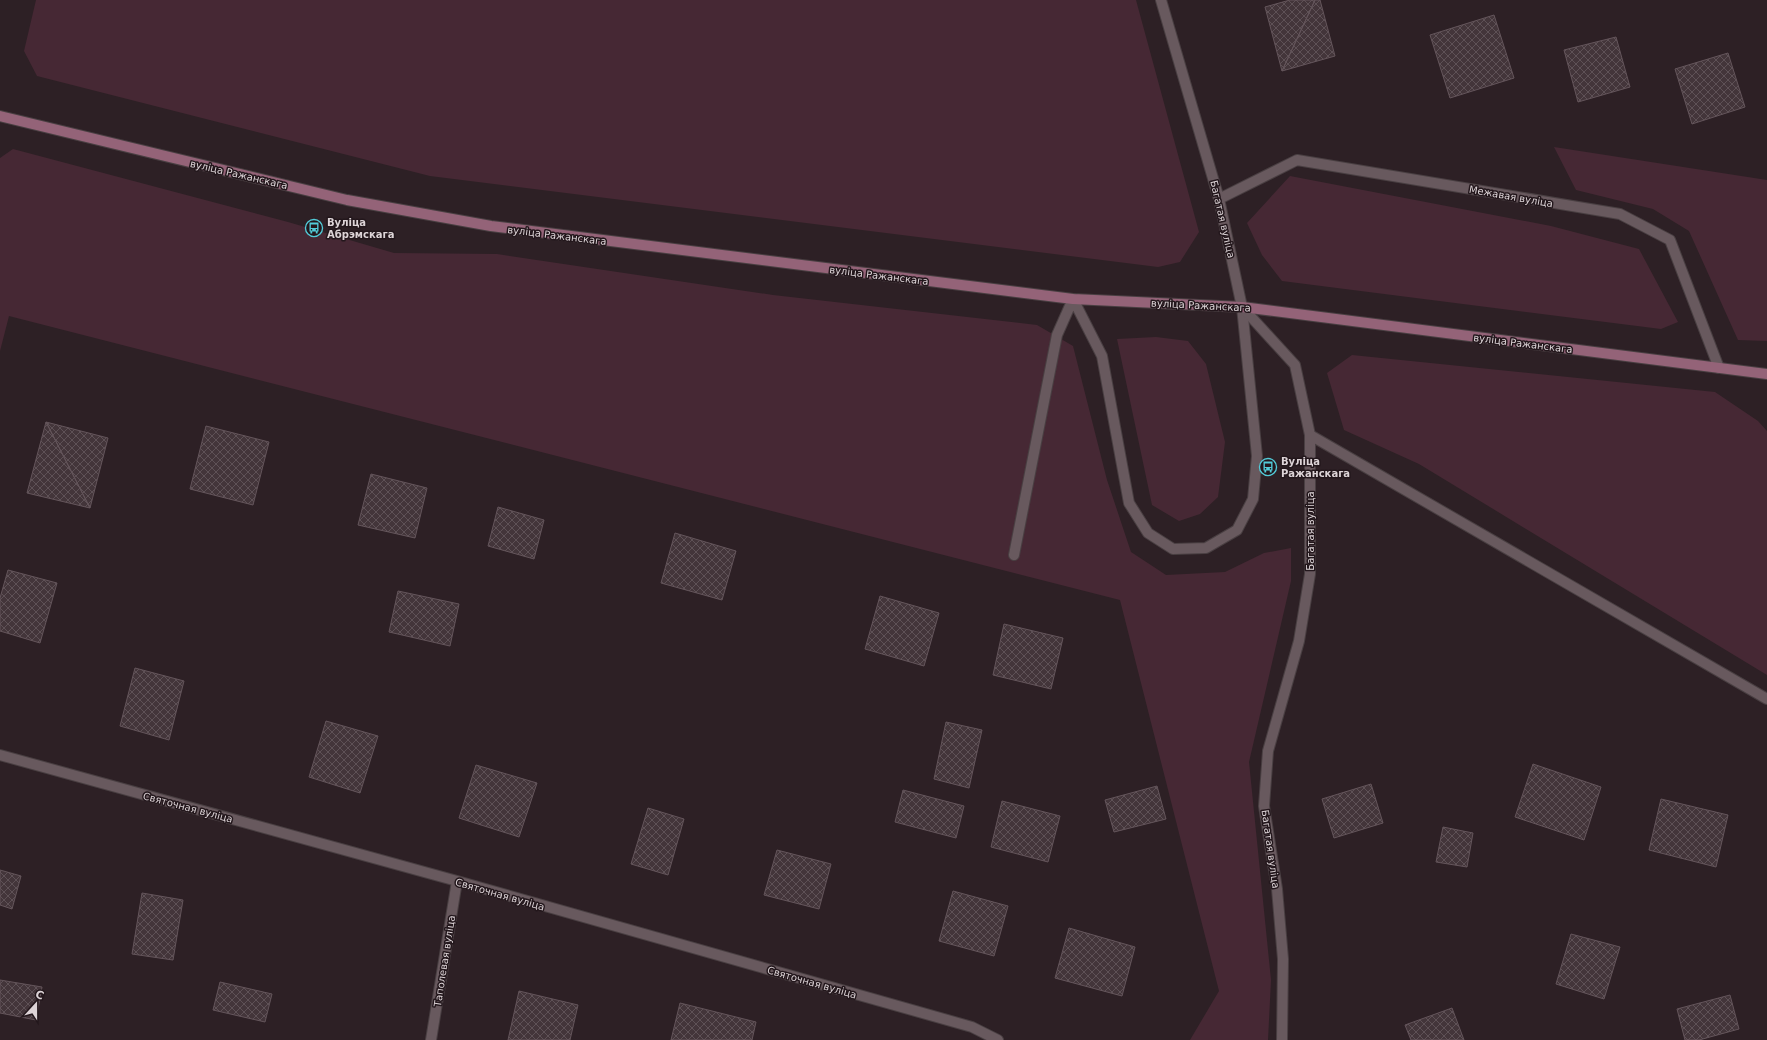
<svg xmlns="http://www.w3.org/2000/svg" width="1767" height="1040" font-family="'DejaVu Sans',sans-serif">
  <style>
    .grass { fill: #462834 }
    .building { fill: url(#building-cross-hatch); stroke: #64555b }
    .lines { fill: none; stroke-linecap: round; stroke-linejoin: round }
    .lane-casing { stroke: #493f42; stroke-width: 12 }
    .street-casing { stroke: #493f42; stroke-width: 12 }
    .secondary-casing { stroke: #493f42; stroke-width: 12 }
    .lane { stroke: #68595e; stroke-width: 10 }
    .street { stroke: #68595e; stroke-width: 10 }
    .secondary { stroke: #946378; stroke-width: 10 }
    .labels { text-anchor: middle; stroke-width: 3; stroke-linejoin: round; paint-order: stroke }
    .street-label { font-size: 10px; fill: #ddd4d7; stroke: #23171c }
    .poi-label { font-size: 10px; font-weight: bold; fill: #ddd4d7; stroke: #23171c; text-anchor: start }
  </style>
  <defs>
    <pattern id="building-cross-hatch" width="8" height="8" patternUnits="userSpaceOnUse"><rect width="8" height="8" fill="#43353a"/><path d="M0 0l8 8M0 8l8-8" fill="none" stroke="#5e5156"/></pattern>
  </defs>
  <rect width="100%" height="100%" fill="#2d2025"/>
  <path class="grass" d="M36,0H1136L1199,232L1180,262L1158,267L430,176L37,76L24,51Z
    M1554,147L1767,180V341L1738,340L1689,231L1653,209L1576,190Z
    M13,149L288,222L394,253L497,254L773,295L1037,325L1073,346L1107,480L1131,552L1166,575L1225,572L1264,553L1291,548V581L1249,762L1271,980L1268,1040H1190L1219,991L1120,600L9,316L0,351V158Z
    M1290,176L1551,226L1639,249L1678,322L1661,329L1282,281L1262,255L1247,223Z
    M1156,337L1188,341L1206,364L1225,442L1218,497L1200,514L1179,521L1152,505L1117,339Z
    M1352,355L1715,392L1758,421L1767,431V675L1419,464L1344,430L1327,373Z"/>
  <path class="building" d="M1290,0H1315L1282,71L1265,7Z
    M1315,0H1320L1335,56L1282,71Z
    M1494,15L1514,78L1450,98L1430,35Z
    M1616,37L1630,87L1578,102L1564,50Z
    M1728,53L1745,107L1692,124L1675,69Z
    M46,422L108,438L90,508Z
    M46,422L90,508L27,493Z
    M206,426L269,442L253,505L190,489Z
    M371,474L427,488L415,538L358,525Z
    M498,507L544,520L534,559L488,546Z
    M675,533L736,551L722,600L661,583Z
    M8,570L57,583L40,643L0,631V598Z
    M398,591L459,604L450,646L389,632Z
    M880,596L939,613L924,666L865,649Z
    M1004,624L1063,638L1051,689L993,675Z
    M135,668L184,681L169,740L120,726Z
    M326,721L378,736L360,793L309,777Z
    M946,722L982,730L969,788L934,779Z
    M1533,764L1601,787L1584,840L1515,817Z
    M476,765L537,783L519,837L459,818Z
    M1371,784L1383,823L1334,838L1322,799Z
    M1157,786L1166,819L1114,832L1105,800Z
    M903,790L964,806L956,838L895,822Z
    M1661,799L1728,815L1716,867L1649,850Z
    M1002,801L1060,816L1048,862L991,847Z
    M648,808L684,819L668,875L631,864Z
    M1443,827L1473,833L1467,867L1436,862Z
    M777,850L831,864L819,909L764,895Z
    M0,870L21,876L12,909L0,905Z
    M953,891L1008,906L994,956L939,941Z
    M142,893L183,900L173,960L132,954Z
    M1069,928L1135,947L1122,996L1055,978Z
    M1571,934L1620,947L1604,999L1556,984Z
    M0,980L42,987L36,1020L0,1013Z
    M220,982L272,994L265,1022L213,1010Z
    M519,991L578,1005L570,1040H508Z
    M1730,995L1739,1029L1699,1040H1685L1677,1009Z
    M680,1003L756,1022L752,1040H671Z
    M1452,1008L1464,1040H1411L1405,1025Z"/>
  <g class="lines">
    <g class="lane-casing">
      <path id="lane" d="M1073,299L1102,356L1129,503L1148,533L1173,549L1206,548L1237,530L1253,499L1257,456L1242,307
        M1014,555L1057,335L1073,299"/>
    </g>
    <g class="street-casing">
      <path id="street" d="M1161,0L1219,199L1242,307L1295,365L1310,435V574L1299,641L1268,751L1264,806L1277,889L1283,959L1282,1040
        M1219,199L1297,160L1620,214L1670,240L1719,368
        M1310,435L1767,699
        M0,755L457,881L972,1027L998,1040
        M431,1040L457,881"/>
    </g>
    <g class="secondary-casing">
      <path id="secondary" d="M0,116L347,200L491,226L1073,299L1242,307L1767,374"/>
    </g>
    <use href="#lane" class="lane"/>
    <use href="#street" class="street"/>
    <use href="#secondary" class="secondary"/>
  </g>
  <defs>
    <g id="bus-ring" transform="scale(0.9)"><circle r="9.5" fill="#23171c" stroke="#52cbd8" stroke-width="1.5"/><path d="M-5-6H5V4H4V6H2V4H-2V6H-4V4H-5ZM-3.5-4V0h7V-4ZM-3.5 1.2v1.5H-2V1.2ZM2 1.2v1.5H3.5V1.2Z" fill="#52cbd8"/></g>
  </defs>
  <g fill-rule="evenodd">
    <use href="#bus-ring" x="314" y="228"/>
    <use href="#bus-ring" x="1268" y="467"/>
  </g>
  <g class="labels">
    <g class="street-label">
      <text transform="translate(239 174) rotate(13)" y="4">вуліца Ражанскага</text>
      <text transform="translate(1511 196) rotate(10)" y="4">Межавая вуліца</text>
      <text transform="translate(1223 219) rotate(77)" y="4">Багатая вуліца</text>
      <text transform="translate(557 235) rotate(7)" y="4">вуліца Ражанскага</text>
      <text transform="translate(879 275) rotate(7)" y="4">вуліца Ражанскага</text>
      <text transform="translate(1201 305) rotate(3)" y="4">вуліца Ражанскага</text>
      <text transform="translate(1523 343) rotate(7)" y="4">вуліца Ражанскага</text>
      <text transform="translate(1310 531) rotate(-90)" y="4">Багатая вуліца</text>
      <text transform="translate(188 807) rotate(15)" y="4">Святочная вуліца</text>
      <text transform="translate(1271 849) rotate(82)" y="4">Багатая вуліца</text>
      <text transform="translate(500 894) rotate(16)" y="4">Святочная вуліца</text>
      <text transform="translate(444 961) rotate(-81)" y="4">Таполевая вуліца</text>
      <text transform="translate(812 982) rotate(16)" y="4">Святочная вуліца</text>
    </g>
    <g class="poi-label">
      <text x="327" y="226">Вуліца<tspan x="327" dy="12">Абрэмскага</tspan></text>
      <text x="1281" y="465">Вуліца<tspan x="1281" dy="12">Ражанскага</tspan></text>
    </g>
  </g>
  <g transform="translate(36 1004) rotate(21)" stroke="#23171c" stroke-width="3" paint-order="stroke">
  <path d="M0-3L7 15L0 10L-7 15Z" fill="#ddd4d7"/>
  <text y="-6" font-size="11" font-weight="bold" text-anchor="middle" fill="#ddd4d7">С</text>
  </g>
</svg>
